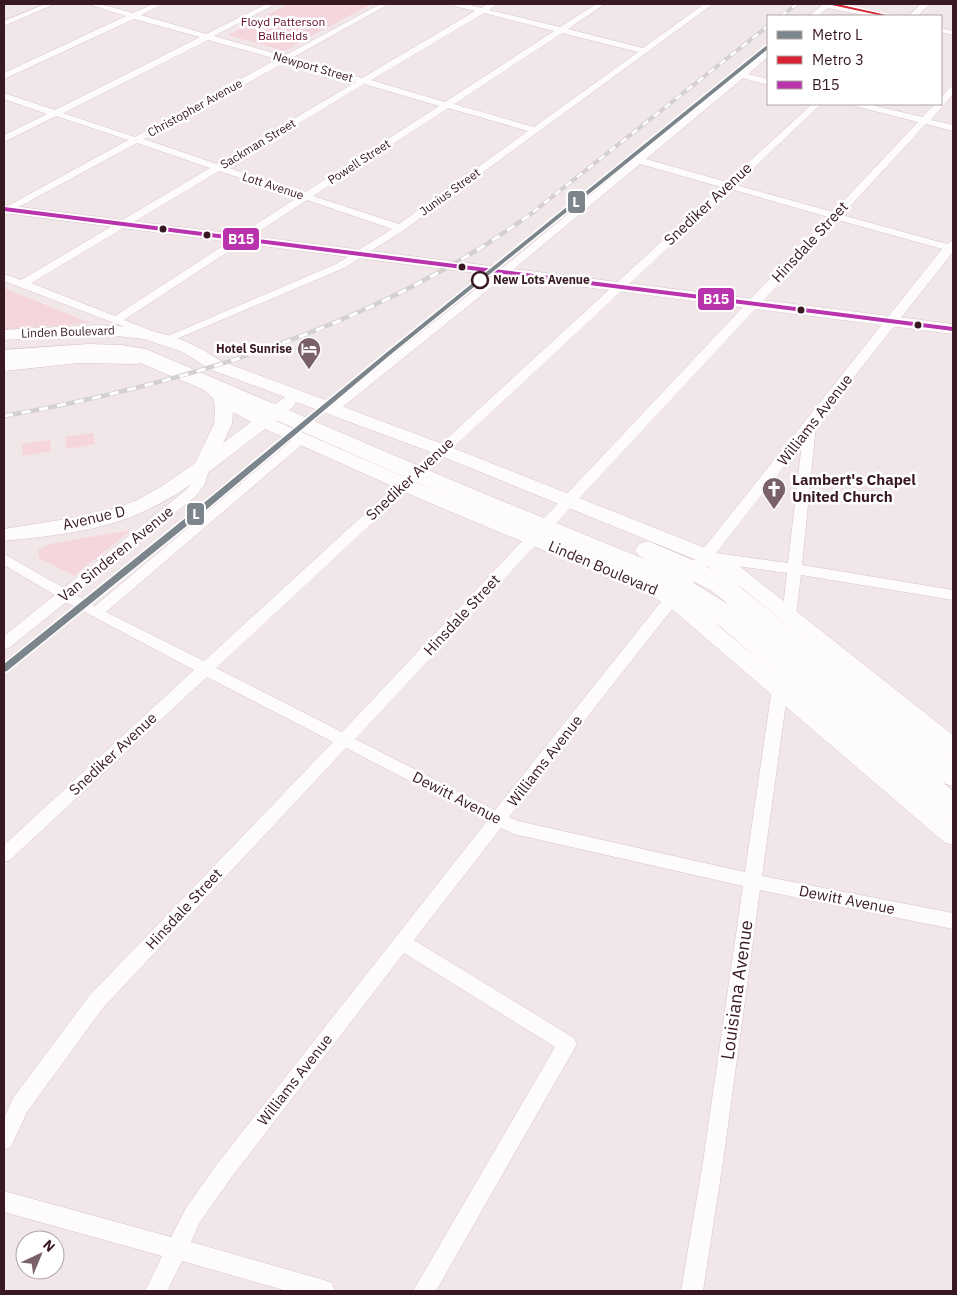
<svg xmlns="http://www.w3.org/2000/svg" width="957" height="1295" font-family="'IBM Plex Sans',sans-serif">
  <style>
    .green { fill: #f5d6dd }
    .lines { fill: none; stroke-linecap: round; stroke-linejoin: round }
    .street-casing { stroke: #d9c3c8; stroke-width: 1 }
    .secondary-casing { stroke: #d9c3c8; stroke-width: 1 }
    .highway-casing { stroke: #d9c3c8; stroke-width: 1 }
    .street { fill: #fdfbfc; fill-rule: evenodd }
    .secondary { fill: #fdfbfc; fill-rule: evenodd }
    .highway { fill: #fdfbfc; fill-rule: evenodd }
    .rail-far1-casing { stroke: #d4d0d1; stroke-width: 4 }
    .rail-casing { stroke: #d4d0d1; stroke-width: 4.5 }
    .rail-far1 { stroke: #fff; stroke-width: 2.5; stroke-dasharray: 7; stroke-linecap: butt }
    .rail { stroke: #fff; stroke-width: 3; stroke-dasharray: 9; stroke-linecap: butt }
    .bus-1-casing { stroke: #fff; stroke-width: 3 }
    .bus-1 { fill: #b933ad; fill-rule: evenodd }
    .metro-1-casing { stroke: #fff; stroke-width: 3 }
    .metro-2-casing { stroke: #fff; stroke-width: 3 }
    .metro-1 { fill: #7c858c; fill-rule: evenodd }
    .metro-2 { fill: #d82233; fill-rule: evenodd }
    .bus-dot { fill: #391921; stroke: #fff; stroke-width: 2 }
    .stop-dot { fill: #fff; stroke: #391921; stroke-width: 2.5 }
    .labels { text-anchor: middle; stroke-width: 5; stroke-linejoin: round; paint-order: stroke }
    .far-park-label { font-size: 12px; fill: #61092d; stroke: #fff }
    .far-street-label { font-size: 12px; fill: #391921; stroke: #fff }
    .far-stop-label { font-size: 12px; font-weight: bold; fill: #391921; stroke: #fff; text-anchor: start }
    .far-poi-label { font-size: 12px; font-weight: bold; fill: #391921; stroke: #fff; text-anchor: end }
    .street-label { font-size: 15px; fill: #391921; stroke: #fff }
    .poi-label { font-size: 15px; font-weight: bold; fill: #391921; stroke: #fff; text-anchor: start }
    .near-street-label { font-size: 18px; fill: #391921; stroke: #fff }
    .line-badge { stroke: #fff; stroke-width: 2 }
    .badge-label { font-size: 14px; text-anchor: middle; font-weight: bold; fill: #fff }
  </style>
  <rect width="100%" height="100%" fill="#f1e7e9"/>
  <path class="green" d="M289,4H371L284,51L228,35Z
    M4,288L90,323L4,329Z
    M93,433L95,444L67,449L65,437Z
    M50,440L51,451L23,456L22,444Z
    M131,530L74,576L39,558L38,550L49,544Z"/>
  <g class="lines">
    <g class="street-casing">
      <path id="street" d="M45,4H55L4,26V21Z
        M88,4H100L133,13L153,4H163L141,15L206,34L266,4H276L214,36L284,56L380,4H389L292,58L362,78L475,11L454,6L453,4H466L481,8L488,4H497L489,10L560,27L596,4H605L568,29L643,48L704,4H713L404,230L344,268L167,343L161,340L163,338L336,264L392,229L307,200L124,320L160,334L162,336L156,339L4,281V274L21,280L210,168L137,143L4,215V208L128,140L56,116L4,142V135L47,114L4,99V93L55,110L200,37L134,19L4,79V73L126,16ZM484,13L554,31L445,102L371,80ZM562,33L638,52L534,127L454,104ZM208,40L277,59L135,137L63,113ZM286,62L356,82L217,164L144,139ZM364,84L439,106L304,193L226,167ZM448,108L528,131L399,224L313,196ZM219,171L298,197L115,316L31,283Z
        M823,4H832L881,16H867L828,8L818,16H809Z
        M921,4H930L917,16H908Z
        M941,28L953,31V35L941,32Z
        M765,51H768V57L748,74L768,79V85L743,78L646,159L727,182L812,104H821L736,185L833,212L918,122L855,106L854,104H868L922,117L935,104H941V98L950,87L953,86V94L931,120L953,125V131L926,124L842,215L947,244L953,240V252L816,425L802,565L953,590V600L801,575L796,615L794,619L789,620L784,619L782,615L787,573L709,562L509,817L518,821L745,872L772,688L775,684L780,682L785,684L788,688L762,876L953,913V929L760,890L723,1162L703,1291H681L703,1162L743,886L514,834L501,828L414,940L574,1038L577,1044L436,1291H413L555,1047L404,953L231,1178L200,1222L191,1242L324,1280L332,1283L335,1291H287L182,1261L167,1291H145L162,1256L4,1212V1191L171,1237L186,1208L217,1164L487,821L346,748L103,1008L27,1112L11,1147L4,1150V1118L13,1098L89,996L333,742L207,677L10,860L4,862V845L194,670L66,602L9,648L4,649V636L55,595L4,565V554L64,588L186,490L192,483L198,463H208L210,466L205,484L196,496L75,594L95,606L297,436H305L307,439L305,442L106,612L204,661L721,187L640,164L508,274L335,413H327L325,410L327,407L500,270ZM731,189L828,217L342,732L216,668ZM838,220L942,249L495,810L355,739ZM802,443L788,563L716,553Z"/>
    </g>
    <g class="secondary-casing">
      <path id="secondary" d="M4,205L953,324V334L4,213Z
        M98,325C146,327 181,334 221,361L448,446L713,551L738,565L953,735V756L945,753L742,588L699,561L436,454L296,402L294,406L276,421L439,492L650,579L680,594L953,821V845L944,842L666,604L636,589L425,501L265,429C225,459 184,495 138,514C97,532 48,536 4,541V529L103,513L137,500L162,486L195,463L214,424L215,407L213,398L193,381L196,377L202,376L208,377L226,391L262,414L285,397L209,369L183,352L144,339L98,334L4,340V330ZM233,412L251,422L223,443L232,424Z
        M79,353L136,354L142,355L144,359L142,363L136,364L79,363L4,371V361Z"/>
    </g>
    <g class="highway-casing">
      <path id="highway" d="M88,344L121,345L146,349L468,487L647,560L639,556L635,550L639,544L648,541L704,565L730,579L953,757V786L943,783L953,791V820L942,817L722,628L687,603L651,581L450,497L269,417L133,360L88,357L4,362V350ZM681,575L712,591L729,605Z"/>
    </g>
    <use href="#street" class="street"/>
    <use href="#secondary" class="secondary"/>
    <use href="#highway" class="highway"/>
    <g class="rail-far1-casing">
      <path id="rail-far1" d="M781,16L797,4
        M533,212L768,26"/>
    </g>
    <g class="rail-casing">
      <path id="rail" d="M4,416C190,383 381,324 535,211"/>
    </g>
    <use href="#rail-far1" class="rail-far1"/>
    <use href="#rail" class="rail"/>
    <g class="bus-1-casing">
      <path id="bus-1" d="M4,207L953,327V331L4,211Z"/>
    </g>
    <use href="#bus-1" class="bus-1"/>
    <g class="metro-1-casing">
      <path id="metro-1" d="M766,46H768V49L390,355L194,520L7,671L4,672V664L188,516L386,353Z"/>
    </g>
    <g class="metro-2-casing">
      <path id="metro-2" d="M830,4H837L891,16H883L832,5Z"/>
    </g>
    <use href="#metro-1" class="metro-1"/>
    <use href="#metro-2" class="metro-2"/>
  </g>
  <defs>
    <g id="hotel-pin" transform="scale(1.25)"><path d="M0 17L-7.5 6A9.5 9.5 0 1 1 7.5 6Z" fill="#796167" stroke="#fff"/><path d="M-6-4.5h1.5V1H6V5H4.5V3h-9V5H-6ZM-4 0a1.8 1.8 0 1 1 3.6 0ZM.5 0V-2.5h3Q6-2.5 6 0Z" fill="#fff"/></g>
    <g id="church-pin" transform="scale(1.25)"><path d="M0 17L-7.5 6A9.5 9.5 0 1 1 7.5 6Z" fill="#796167" stroke="#fff"/><path d="M-1.2-6h2.4v3.5h3.3v2.4h-3.3V6h-2.4V-.1h-3.3v-2.4h3.3Z" fill="#fff"/></g>
  </defs>
  <g fill-rule="evenodd">
    <use href="#hotel-pin" x="309" y="349"/>
    <use href="#church-pin" x="774" y="489"/>
  </g>
  <g class="bus-dot">
    <circle cx="163" cy="229" r="4.5"/>
    <circle cx="207" cy="235" r="4.5"/>
    <circle cx="462" cy="267" r="4.5"/>
    <circle cx="801" cy="310" r="4.5"/>
    <circle cx="918" cy="325" r="4.5"/>
  </g>
  <circle class="stop-dot" cx="480" cy="280" r="8"/>
  <g class="labels">
    <g class="far-park-label">
      <text x="283" y="26">Floyd Patterson<tspan x="283" dy="14">Ballfields</tspan></text>
    </g>
    <g class="far-street-label">
      <text transform="translate(313 67) rotate(16)" y="4">Newport Street</text>
      <text transform="translate(195 108) rotate(-29)" y="4">Christopher Avenue</text>
      <text transform="translate(258 144) rotate(-31)" y="4">Sackman Street</text>
      <text transform="translate(359 162) rotate(-33)" y="4">Powell Street</text>
      <text transform="translate(273 186) rotate(18)" y="4">Lott Avenue</text>
      <text transform="translate(450 192) rotate(-36)" y="4">Junius Street</text>
      <text transform="translate(68 332) rotate(-2)" y="4">Linden Boulevard</text>
    </g>
    <g class="far-stop-label">
      <text x="493" y="284">New Lots Avenue</text>
    </g>
    <g class="far-poi-label">
      <text x="292" y="353">Hotel Sunrise</text>
    </g>
    <g class="street-label">
      <text transform="translate(708 204) rotate(-43)" y="5">Snediker Avenue</text>
      <text transform="translate(810 242) rotate(-47)" y="5">Hinsdale Street</text>
      <text transform="translate(815 420) rotate(-52)" y="5">Williams Avenue</text>
      <text transform="translate(410 479) rotate(-43)" y="5">Snediker Avenue</text>
      <text transform="translate(94 518) rotate(-13)" y="5">Avenue D</text>
      <text transform="translate(116 554) rotate(-39)" y="5">Van Sinderen Avenue</text>
      <text transform="translate(603 568) rotate(23)" y="5">Linden Boulevard</text>
      <text transform="translate(462 615) rotate(-47)" y="5">Hinsdale Street</text>
      <text transform="translate(113 754) rotate(-43)" y="5">Snediker Avenue</text>
      <text transform="translate(545 761) rotate(-52)" y="5">Williams Avenue</text>
      <text transform="translate(457 798) rotate(27)" y="5">Dewitt Avenue</text>
      <text transform="translate(847 900) rotate(11)" y="5">Dewitt Avenue</text>
      <text transform="translate(184 909) rotate(-47)" y="5">Hinsdale Street</text>
      <text transform="translate(295 1080) rotate(-52)" y="5">Williams Avenue</text>
    </g>
    <g class="poi-label">
      <text x="792" y="485">Lambert's Chapel<tspan x="792" dy="17">United Church</tspan></text>
    </g>
    <g class="near-street-label">
      <text transform="translate(737 990) rotate(-82)" y="6">Louisiana Avenue</text>
    </g>
  </g>
  <g class="line-badge">
    <rect x="567" y="190" width="19" height="24" rx="5" fill="#7c858c"/>
    <rect x="222" y="227" width="38" height="24" rx="5" fill="#b933ad"/>
    <rect x="697" y="287" width="38" height="24" rx="5" fill="#b933ad"/>
    <rect x="186" y="502" width="19" height="24" rx="5" fill="#7c858c"/>
  </g>
  <g class="badge-label">
    <text x="576" y="207">L</text>
    <text x="241" y="244">B15</text>
    <text x="716" y="304">B15</text>
    <text x="196" y="519">L</text>
  </g>
  <rect width="957" height="1295" fill="none" stroke="#391921" stroke-width="10"/>
  <rect x="767" y="15" width="175" height="90" fill="#ffffff" stroke="#b0a3a6"/>
  <rect x="777" y="31" width="25" height="8" fill="#7c858c" stroke="#b0a3a6"/>
  <text x="812" y="40" font-size="15" fill="#391921">Metro L</text>
  <rect x="777" y="56" width="25" height="8" fill="#d82233" stroke="#b0a3a6"/>
  <text x="812" y="65" font-size="15" fill="#391921">Metro 3</text>
  <rect x="777" y="81" width="25" height="8" fill="#b933ad" stroke="#b0a3a6"/>
  <text x="812" y="90" font-size="15" fill="#391921">B15</text>
  <g transform="translate(40 1255) rotate(44)"><circle r="24" fill="#ffffff" stroke="#b0a3a6"/>
  <path d="M0-4L9 19L0 12L-9 19Z" fill="#796167"/>
  <text y="-8" font-size="14" font-weight="bold" text-anchor="middle" fill="#391921">N</text>
  </g>
</svg>
